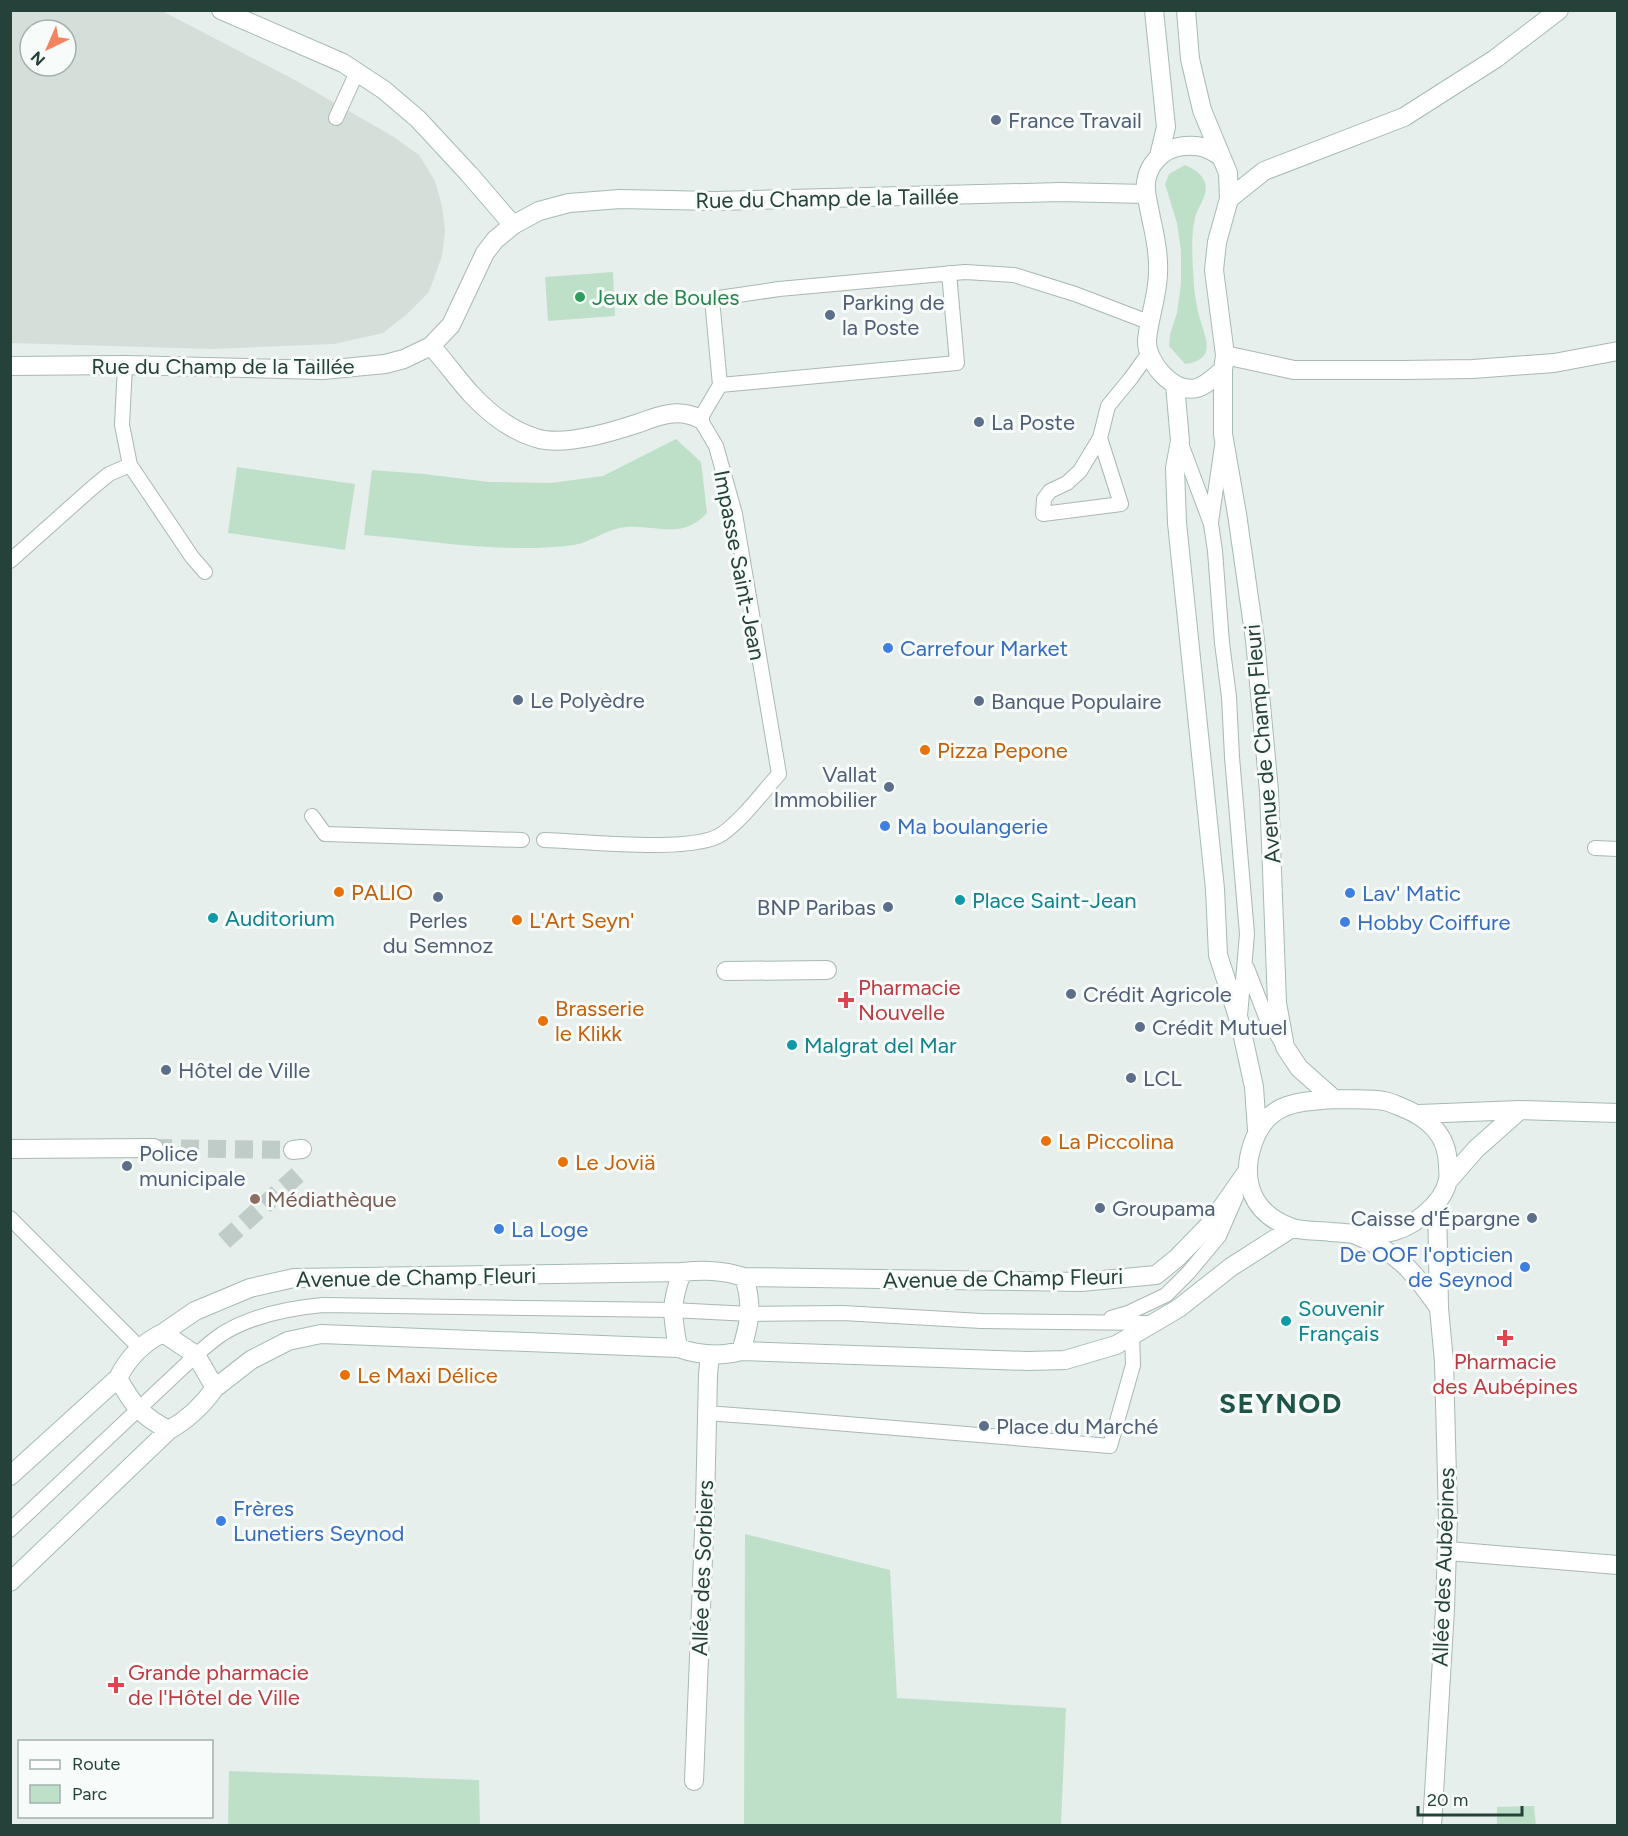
<svg xmlns="http://www.w3.org/2000/svg" width="1628" height="1836" font-family="Figtree,sans-serif">
  <style>
    .built { fill: #d4dfda; fill-rule: evenodd }
    .green { fill: #bfe0c8 }
    .lines { fill: none; stroke-linecap: round; stroke-linejoin: round }
    .street-tunnel { stroke: #bfccc8; stroke-width: 18; stroke-dasharray: 18 9; stroke-linecap: butt }
    .lane-casing { stroke: #a8b8b2; stroke-width: 16 }
    .street-casing { stroke: #a8b8b2; stroke-width: 20 }
    .secondary-casing { stroke: #a4bbb3; stroke-width: 20 }
    .lane { stroke: #fff; stroke-width: 14 }
    .street { stroke: #fff; stroke-width: 18 }
    .secondary { stroke: #fff; stroke-width: 18 }
    .service-dot { fill: #5c6f8a; stroke: #f7fbf9; stroke-width: 2 }
    .leisure-dot { fill: #2e9e5b; stroke: #f7fbf9; stroke-width: 2 }
    .shop-dot { fill: #3f7fe0; stroke: #f7fbf9; stroke-width: 2 }
    .food-dot { fill: #e8710a; stroke: #f7fbf9; stroke-width: 2 }
    .culture-dot { fill: #0f9aa8; stroke: #f7fbf9; stroke-width: 2 }
    .health-dot { fill: #e0444e; stroke: #f7fbf9; stroke-width: 2 }
    .education-dot { fill: #8d6e63; stroke: #f7fbf9; stroke-width: 2 }
    .labels { text-anchor: middle; stroke-width: 6; stroke-linejoin: round; paint-order: stroke }
    .service-label { font-size: 22px; fill: #4e5e75; stroke: #f7fbf9; text-anchor: start }
    .street-label { font-size: 22px; fill: #24423a; stroke: #f7fbf9 }
    .leisure-label { font-size: 22px; fill: #27864d; stroke: #f7fbf9; text-anchor: start }
    .shop-label { font-size: 22px; fill: #366cbe; stroke: #f7fbf9; text-anchor: start }
    .food-label { font-size: 22px; fill: #c56008; stroke: #f7fbf9; text-anchor: start }
    .culture-label { font-size: 22px; fill: #0d838f; stroke: #f7fbf9; text-anchor: start }
    .health-label { font-size: 22px; fill: #be3a42; stroke: #f7fbf9; text-anchor: start }
    .education-label { font-size: 22px; fill: #785e54; stroke: #f7fbf9; text-anchor: start }
    .district-label { font-size: 28px; font-weight: bold; letter-spacing: 1.5px; fill: #1f5548; stroke: #f7fbf9 }
  </style>
  <rect width="100%" height="100%" fill="#e6efeb"/>
  <path class="built" d="M11,11H162L293,79L394,137L419,155L435,181L442,206L445,231L442,256L429,292L406,315L383,333L334,344L212,349L11,343ZM30,30H66V66H30Z"/>
  <path class="green" d="M1185,165C1193,169 1202,173 1205,183C1209,195 1198,206 1195,218C1190,239 1193,265 1194,287C1195,297 1197,309 1200,319C1206,340 1217,359 1185,364L1169,346L1170,334L1177,313L1181,283V251L1177,223L1165,184L1169,174Z
    M613,272L615,316L548,321L545,277Z
    M676,439L701,462L707,513C682,540 658,525 626,527C608,528 592,542 574,545C505,554 434,541 364,535L372,470L424,474L489,482L551,483L603,476Z
    M237,467L355,484L345,550L228,533Z
    M745,1534L890,1570L897,1698L1066,1708L1061,1825H718L744,1824Z
    M229,1771L479,1780L480,1825H228Z
    M1534,1806L1536,1825H1497V1807Z"/>
  <g class="lines">
    <path class="street-tunnel" d="M154,1148L293,1150
      M224,1241L302,1171"/>
    <g class="lane-casing">
      <path id="lane" d="M336,118L357,72
        M949,273L957,363L720,385L712,299L779,289L965,272L1014,275L1075,294L1151,323
        M125,365L122,425L130,465L192,557L205,572
        M1100,438L1121,504L1043,514L1044,499L1050,491L1067,483L1080,471Z
        M1100,438L1108,406L1131,378L1149,353
        M1180,441L1211,524L1215,551L1222,643L1229,697L1232,757L1247,934L1240,1016
        M1211,522L1222,446
        M10,561L92,488L109,474L130,465
        M312,816L325,834L522,840
        M544,840C583,841 693,854 722,834C744,818 761,794 779,774L735,514L716,446L700,419L720,385
        M1595,848L1618,849
        M1247,968L1266,1017L1282,1043
        M10,1218L140,1348
        M1111,1318L1128,1313L1166,1295L1189,1272L1219,1236L1236,1197
        M706,1413L775,1418L1110,1446L1133,1365L1132,1335
        M10,1530L196,1355C204,1348 213,1340 222,1334C251,1316 289,1308 323,1305L672,1310L750,1314L843,1313L981,1321L1153,1323"/>
    </g>
    <g class="street-casing">
      <path id="street" d="M431,346C445,361 458,380 472,395C489,413 512,431 536,438C564,447 612,432 639,423C660,415 679,408 700,419
        M1225,355L1294,370H1403L1473,369L1554,363L1618,351
        M10,366L125,365L323,370L385,364L404,359L431,346L451,325L485,253L495,240L513,225
        M726,971L827,970
        M10,1149L154,1148
        M293,1150L302,1149
        M1354,1234C1398,1253 1412,1269 1439,1308
        M1448,1551L1618,1565
        M694,1781L705,1508L708,1374L710,1355
        M1432,1826L1445,1609L1448,1517L1444,1362L1439,1308L1437,1202"/>
    </g>
    <g class="secondary-casing">
      <path id="secondary" d="M221,10L343,63L384,90L418,119L469,174L513,225L539,211L569,203L620,199L715,201L1060,192L1146,194
        M1154,10L1166,127L1159,156
        M1186,10L1190,59L1202,110L1228,173L1229,199L1217,242L1214,270L1225,355L1223,370V434L1237,514L1255,640L1269,791L1277,1003L1285,1047L1299,1068L1334,1099
        M1220,156C1206,146 1195,144 1178,147C1162,150 1148,165 1146,182C1145,194 1149,206 1151,218C1155,235 1159,254 1158,272C1158,295 1149,317 1147,340C1146,362 1173,394 1197,388C1207,385 1215,376 1223,370
        M1229,199L1264,171L1404,117L1495,59L1559,10
        M1175,385L1180,441L1175,468L1177,523L1215,889L1218,955L1240,1023L1254,1087L1257,1130
        M1334,1099C1350,1100 1369,1098 1384,1101C1390,1102 1396,1105 1401,1107C1429,1118 1448,1135 1448,1166C1448,1170 1449,1176 1448,1180C1443,1205 1410,1230 1385,1233C1368,1236 1348,1233 1331,1232C1318,1230 1302,1232 1290,1227C1252,1213 1240,1180 1253,1143C1267,1102 1297,1102 1334,1099Z
        M1419,1114L1520,1110L1618,1113
        M1448,1181L1476,1149L1520,1110
        M744,1277C753,1305 750,1323 741,1351C719,1357 699,1355 678,1348C672,1314 670,1305 682,1272C704,1270 722,1270 744,1277L1081,1282L1156,1275L1177,1258L1211,1223L1246,1173
        M163,1333L195,1311L250,1288L294,1278L682,1272
        M741,1351L1028,1361L1065,1360L1116,1345L1179,1308L1231,1267L1292,1228
        M215,1388L251,1360L288,1341L321,1334L678,1348
        M10,1476L118,1378
        M10,1582L169,1430C189,1419 202,1406 215,1388L196,1355L163,1333C142,1343 128,1358 118,1378C132,1404 142,1417 169,1430"/>
    </g>
    <use href="#lane" class="lane"/>
    <use href="#street" class="street"/>
    <use href="#secondary" class="secondary"/>
  </g>
  <g class="service-dot">
    <circle cx="996" cy="120" r="6"/>
    <circle cx="830" cy="315" r="6"/>
    <circle cx="979" cy="422" r="6"/>
    <circle cx="518" cy="700" r="6"/>
    <circle cx="979" cy="701" r="6"/>
    <circle cx="889" cy="787" r="6"/>
    <circle cx="438" cy="897" r="6"/>
    <circle cx="888" cy="907" r="6"/>
    <circle cx="1071" cy="994" r="6"/>
    <circle cx="1140" cy="1027" r="6"/>
    <circle cx="166" cy="1070" r="6"/>
    <circle cx="1131" cy="1078" r="6"/>
    <circle cx="127" cy="1166" r="6"/>
    <circle cx="1100" cy="1208" r="6"/>
    <circle cx="1532" cy="1218" r="6"/>
    <circle cx="984" cy="1426" r="6"/>
  </g>
  <circle class="leisure-dot" cx="580" cy="297" r="6"/>
  <g class="shop-dot">
    <circle cx="888" cy="648" r="6"/>
    <circle cx="885" cy="826" r="6"/>
    <circle cx="1350" cy="893" r="6"/>
    <circle cx="1345" cy="922" r="6"/>
    <circle cx="499" cy="1229" r="6"/>
    <circle cx="1525" cy="1267" r="6"/>
    <circle cx="221" cy="1521" r="6"/>
  </g>
  <g class="food-dot">
    <circle cx="925" cy="750" r="6"/>
    <circle cx="339" cy="892" r="6"/>
    <circle cx="517" cy="920" r="6"/>
    <circle cx="543" cy="1021" r="6"/>
    <circle cx="1046" cy="1141" r="6"/>
    <circle cx="563" cy="1162" r="6"/>
    <circle cx="345" cy="1375" r="6"/>
  </g>
  <g class="culture-dot">
    <circle cx="960" cy="900" r="6"/>
    <circle cx="213" cy="918" r="6"/>
    <circle cx="792" cy="1045" r="6"/>
    <circle cx="1286" cy="1321" r="6"/>
  </g>
  <g class="health-dot">
    <path d="M843 991h6v6h6v6h-6v6h-6v-6h-6v-6h6z"/>
    <path d="M1502 1329h6v6h6v6h-6v6h-6v-6h-6v-6h6z"/>
    <path d="M113 1676h6v6h6v6h-6v6h-6v-6h-6v-6h6z"/>
  </g>
  <circle class="education-dot" cx="255" cy="1199" r="6"/>
  <g class="labels">
    <g class="service-label">
      <text x="1008" y="128">France Travail</text>
      <text x="842" y="310">Parking de<tspan x="842" dy="25">la Poste</tspan></text>
      <text x="991" y="430">La Poste</text>
      <text x="530" y="708">Le Polyèdre</text>
      <text x="991" y="709">Banque Populaire</text>
      <text x="877" y="782" text-anchor="end">Vallat<tspan x="877" dy="25">Immobilier</tspan></text>
      <text x="876" y="915" text-anchor="end">BNP Paribas</text>
      <text x="438" y="928" text-anchor="middle">Perles<tspan x="438" dy="25">du Semnoz</tspan></text>
      <text x="1083" y="1002">Crédit Agricole</text>
      <text x="1152" y="1035">Crédit Mutuel</text>
      <text x="178" y="1078">Hôtel de Ville</text>
      <text x="1143" y="1086">LCL</text>
      <text x="139" y="1161">Police<tspan x="139" dy="25">municipale</tspan></text>
      <text x="1112" y="1216">Groupama</text>
      <text x="1520" y="1226" text-anchor="end">Caisse d'Épargne</text>
      <text x="996" y="1434">Place du Marché</text>
    </g>
    <g class="street-label">
      <text transform="translate(827 198) rotate(-1)" y="8">Rue du Champ de la Taillée</text>
      <text x="223" y="374">Rue du Champ de la Taillée</text>
      <text transform="translate(740 565) rotate(79)" y="8">Impasse Saint-Jean</text>
      <text transform="translate(1262 744) rotate(-95)" y="8">Avenue de Champ Fleuri</text>
      <text transform="translate(416 1277) rotate(-1)" y="8">Avenue de Champ Fleuri</text>
      <text transform="translate(1003 1278) rotate(-1)" y="8">Avenue de Champ Fleuri</text>
      <text transform="translate(1443 1567) rotate(-88)" y="8">Allée des Aubépines</text>
      <text transform="translate(702 1568) rotate(-88)" y="8">Allée des Sorbiers</text>
    </g>
    <g class="leisure-label">
      <text x="592" y="305">Jeux de Boules</text>
    </g>
    <g class="shop-label">
      <text x="900" y="656">Carrefour Market</text>
      <text x="897" y="834">Ma boulangerie</text>
      <text x="1362" y="901">Lav' Matic</text>
      <text x="1357" y="930">Hobby Coiffure</text>
      <text x="511" y="1237">La Loge</text>
      <text x="1513" y="1262" text-anchor="end">De OOF l'opticien<tspan x="1513" dy="25">de Seynod</tspan></text>
      <text x="233" y="1516">Frères<tspan x="233" dy="25">Lunetiers Seynod</tspan></text>
    </g>
    <g class="food-label">
      <text x="937" y="758">Pizza Pepone</text>
      <text x="351" y="900">PALIO</text>
      <text x="529" y="928">L'Art Seyn'</text>
      <text x="555" y="1016">Brasserie<tspan x="555" dy="25">le Klikk</tspan></text>
      <text x="1058" y="1149">La Piccolina</text>
      <text x="575" y="1170">Le Joviä</text>
      <text x="357" y="1383">Le Maxi Délice</text>
    </g>
    <g class="culture-label">
      <text x="972" y="908">Place Saint-Jean</text>
      <text x="225" y="926">Auditorium</text>
      <text x="804" y="1053">Malgrat del Mar</text>
      <text x="1298" y="1316">Souvenir<tspan x="1298" dy="25">Français</tspan></text>
    </g>
    <g class="health-label">
      <text x="858" y="995">Pharmacie<tspan x="858" dy="25">Nouvelle</tspan></text>
      <text x="1505" y="1369" text-anchor="middle">Pharmacie<tspan x="1505" dy="25">des Aubépines</tspan></text>
      <text x="128" y="1680">Grande pharmacie<tspan x="128" dy="25">de l'Hôtel de Ville</tspan></text>
    </g>
    <g class="education-label">
      <text x="267" y="1207">Médiathèque</text>
    </g>
    <g class="district-label">
      <text x="1281" y="1413">SEYNOD</text>
    </g>
  </g>
  <rect width="1628" height="1836" fill="none" stroke="#24423a" stroke-width="24"/>
  <rect x="18" y="1740" width="195" height="78" fill="#f7fbf9" stroke="#a3b1ad" stroke-width="1.5"/>
  <rect x="30" y="1760" width="30" height="9" fill="#ffffff" stroke="#a3b1ad" stroke-width="1.5"/>
  <text x="72" y="1770" font-size="18" fill="#24423a">Route</text>
  <rect x="30" y="1785" width="30" height="18" fill="#bfe0c8" stroke="#a3b1ad" stroke-width="1.5"/>
  <text x="72" y="1800" font-size="18" fill="#24423a">Parc</text>
  <g transform="translate(48 48) rotate(224)"><circle r="28" fill="#f7fbf9" stroke="#a3b1ad" stroke-width="1.5"/>
  <path d="M0-4.5L10 22L0 15L-10 22Z" fill="#f4845f"/>
  <text y="-9" font-size="16" font-weight="bold" text-anchor="middle" fill="#24423a">N</text>
  </g>
  <path d="M1418 1806v9h104v-9" fill="none" stroke="#24423a" stroke-width="3"/>
  <text x="1427" y="1806" font-size="18" fill="#24423a" stroke="#f7fbf9" stroke-width="4.5" paint-order="stroke">20 m</text>
</svg>
